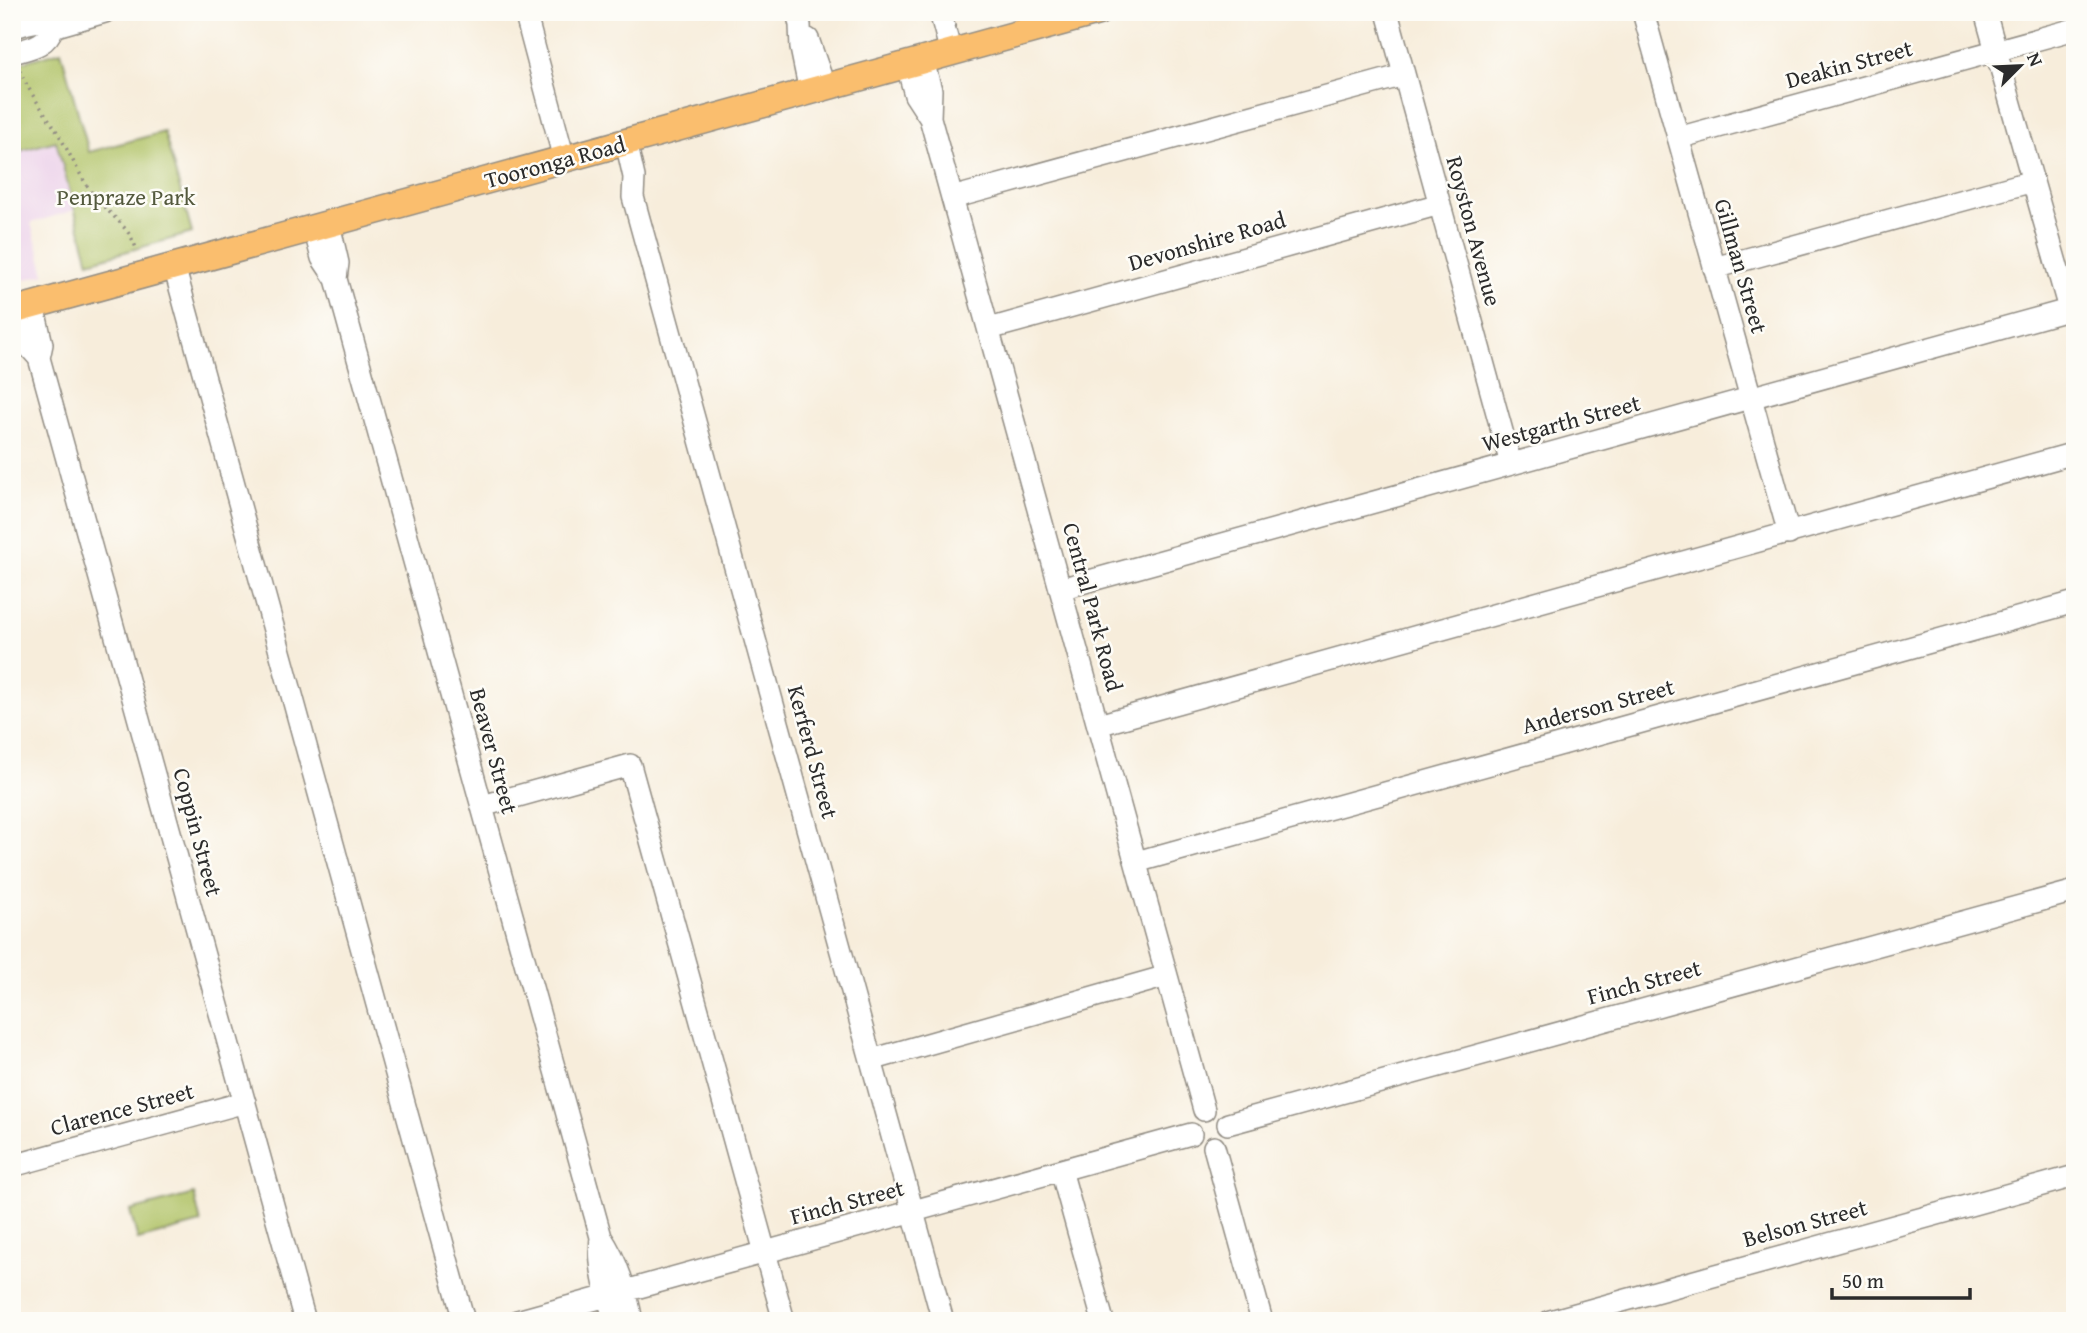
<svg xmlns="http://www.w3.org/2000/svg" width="2087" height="1333" font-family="'Gentium Book Plus',serif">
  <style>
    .built { fill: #ecd1ea }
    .green { fill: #b1c367; stroke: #6e7749; stroke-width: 2 }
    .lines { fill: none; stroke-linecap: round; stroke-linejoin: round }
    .minor-casing { stroke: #918c83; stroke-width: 24 }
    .major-casing { stroke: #918c83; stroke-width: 29 }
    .path { stroke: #918c83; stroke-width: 3.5; stroke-dasharray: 2 5; stroke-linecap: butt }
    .minor { stroke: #fff; stroke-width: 21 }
    .major { stroke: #fabe6e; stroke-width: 26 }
    .labels { text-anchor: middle; stroke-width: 5; stroke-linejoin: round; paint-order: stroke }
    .street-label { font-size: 23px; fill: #2b2b2b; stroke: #fdfcf7 }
    .park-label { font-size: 23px; fill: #53593d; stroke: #fdfcf7 }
  </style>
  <rect width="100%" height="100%" fill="#fdfcf7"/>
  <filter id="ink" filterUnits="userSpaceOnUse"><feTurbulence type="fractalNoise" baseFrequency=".0143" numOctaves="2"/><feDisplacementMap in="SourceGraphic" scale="14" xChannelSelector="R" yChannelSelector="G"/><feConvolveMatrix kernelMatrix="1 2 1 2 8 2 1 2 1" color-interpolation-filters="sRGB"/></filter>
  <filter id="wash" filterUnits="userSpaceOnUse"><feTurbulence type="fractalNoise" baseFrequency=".00686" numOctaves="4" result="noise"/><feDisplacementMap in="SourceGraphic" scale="28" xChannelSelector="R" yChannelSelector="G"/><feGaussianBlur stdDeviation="1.57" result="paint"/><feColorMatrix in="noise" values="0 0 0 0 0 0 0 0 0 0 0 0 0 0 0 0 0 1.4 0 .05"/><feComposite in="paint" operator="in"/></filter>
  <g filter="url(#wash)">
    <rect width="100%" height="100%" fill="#f7eddb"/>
    <path class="built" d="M56,141L75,210L31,223L45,274L12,283V153Z"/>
    <path class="green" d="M61,51L89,152L164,132L192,233L89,262L56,141L12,153V65Z
      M194,1194L201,1223L138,1240L130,1211Z"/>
  </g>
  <g filter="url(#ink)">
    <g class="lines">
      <g class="minor-casing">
        <path id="minor" d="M525,12L564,159
          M797,12L800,25L801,48L810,92
          M940,12L951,53
          M1387,12L1511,464
          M1643,12L1789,534
          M1985,12L2069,309
          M12,28C27,23 40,17 53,27L105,12
          M808,39L825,88
          M12,53C30,48 47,46 53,27
          M923,61L931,90L930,118L1204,1110
          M907,65L915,95L930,118
          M1678,138L2075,29
          M626,142L634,177L633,197L943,1321
          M952,198L1404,75
          M329,224L338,263L336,279
          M314,228L322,258L336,279L601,1237C618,1263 626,1290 632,1321
          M174,266L464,1321
          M1714,268L2033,181
          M33,305L42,344L39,358L305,1321
          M17,309L30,348L39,358
          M989,329L1440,204
          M1060,589L2075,308
          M1098,725L2075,453
          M482,806L630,765L784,1321
          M1136,862L2075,602
          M871,1060L1167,976
          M1228,1124L2075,891
          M1214,1147L1262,1321
          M12,1166L245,1102
          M1061,1170L1103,1321
          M601,1237C598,1266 606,1292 615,1321
          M517,1321L1191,1134
          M1550,1321L2075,1176"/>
      </g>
      <g class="major-casing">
        <path id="major" d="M12,311L1098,12"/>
      </g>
      <path class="path" d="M20,70C29,94 46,113 59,135C70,154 79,174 91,192C107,214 129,224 137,251
        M12,231L20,260L12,262"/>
      <use href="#minor" class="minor"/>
      <use href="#major" class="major"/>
    </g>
  </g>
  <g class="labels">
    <g class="street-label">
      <text transform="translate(1849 64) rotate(-15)" y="8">Deakin Street</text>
      <text transform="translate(555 162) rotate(-15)" y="8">Tooronga Road</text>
      <text transform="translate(1474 231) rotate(75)" y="8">Royston Avenue</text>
      <text transform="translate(1207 241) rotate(-16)" y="8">Devonshire Road</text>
      <text transform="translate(1741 266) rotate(74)" y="8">Gillman Street</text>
      <text transform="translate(1561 423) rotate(-15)" y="8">Westgarth Street</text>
      <text transform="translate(1093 607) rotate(75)" y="8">Central Park Road</text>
      <text transform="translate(1598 706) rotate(-15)" y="8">Anderson Street</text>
      <text transform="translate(494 751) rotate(75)" y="8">Beaver Street</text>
      <text transform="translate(813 752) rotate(75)" y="8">Kerferd Street</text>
      <text transform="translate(198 832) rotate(75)" y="8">Coppin Street</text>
      <text transform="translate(1644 982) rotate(-15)" y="8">Finch Street</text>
      <text transform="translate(122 1109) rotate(-15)" y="8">Clarence Street</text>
      <text transform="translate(847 1202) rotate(-15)" y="8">Finch Street</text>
      <text transform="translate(1805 1223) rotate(-15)" y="8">Belson Street</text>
    </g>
    <g class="park-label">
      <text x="126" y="205">Penpraze Park</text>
    </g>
  </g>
  <rect width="2087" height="1333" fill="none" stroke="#fdfcf7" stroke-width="42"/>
  <g transform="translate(2020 66) rotate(66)" stroke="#fdfcf7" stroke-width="5" paint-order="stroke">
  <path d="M0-5L12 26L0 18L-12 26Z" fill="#2b2b2b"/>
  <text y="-10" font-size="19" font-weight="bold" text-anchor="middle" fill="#2b2b2b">N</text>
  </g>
  <path d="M1832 1288v10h138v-10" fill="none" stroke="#2b2b2b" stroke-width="3.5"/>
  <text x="1842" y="1288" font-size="21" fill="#2b2b2b" stroke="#fdfcf7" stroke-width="5" paint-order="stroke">50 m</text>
</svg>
